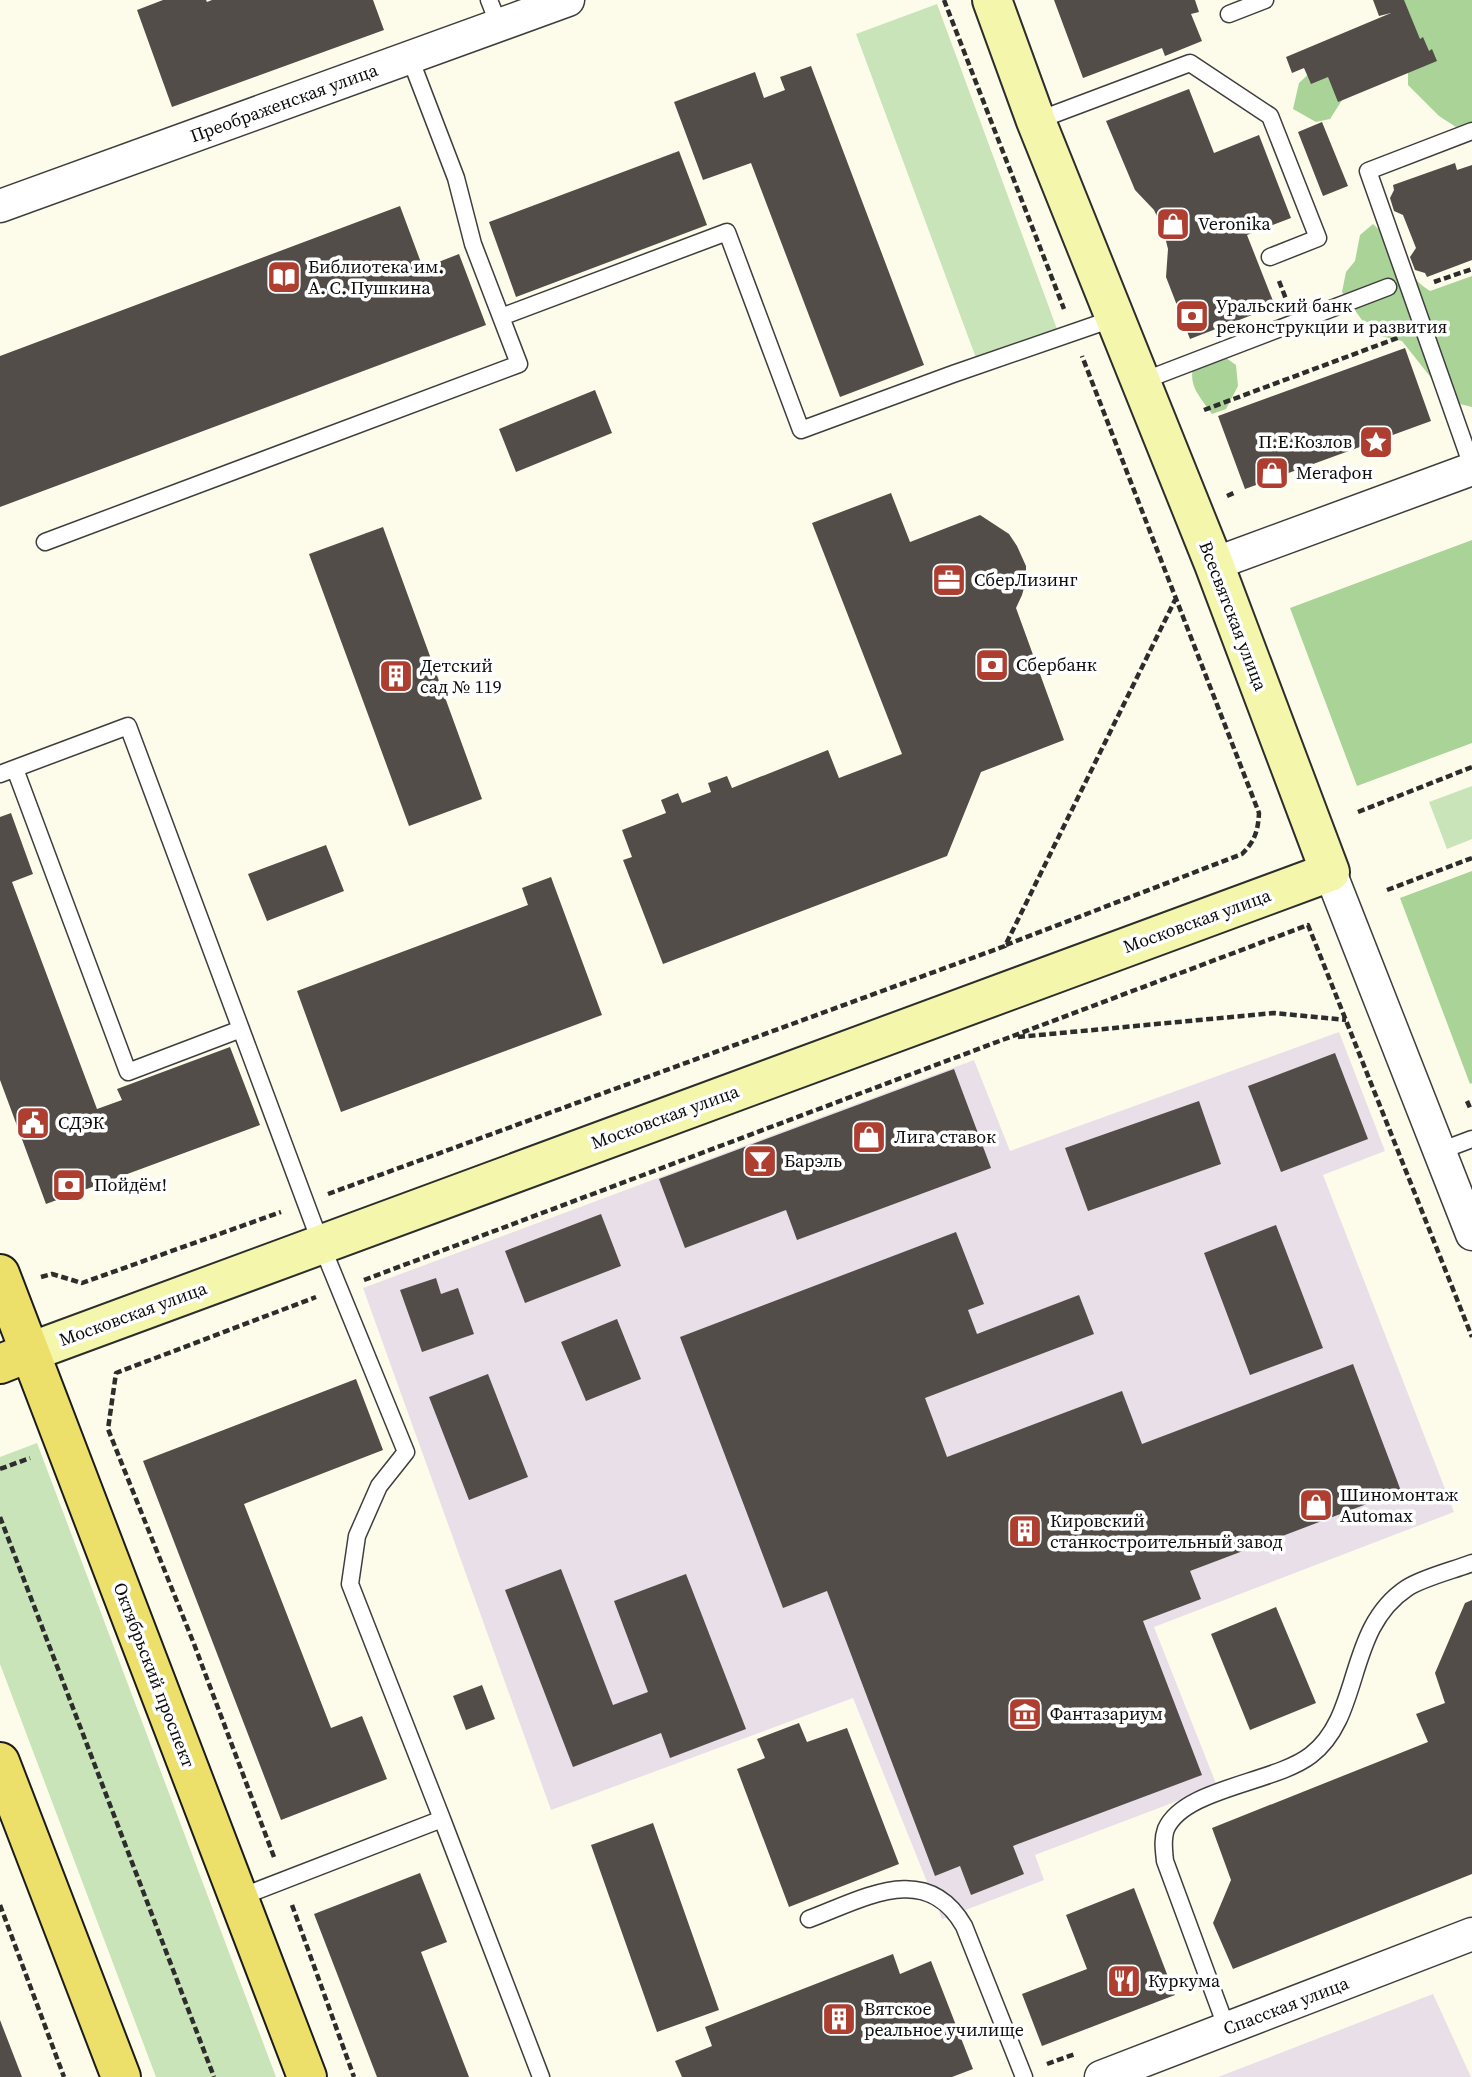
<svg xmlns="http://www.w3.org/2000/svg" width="1472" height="2077" font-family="'Source Serif 4',serif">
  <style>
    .industrial { fill: #e9dfe8 }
    .green { fill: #c8e4b8 }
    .forest { fill: #aad398 }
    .building { fill: #524d48 }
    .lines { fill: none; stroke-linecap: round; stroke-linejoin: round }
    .lane-casing { stroke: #3e3e3e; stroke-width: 19 }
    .street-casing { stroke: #3e3e3e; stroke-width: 35 }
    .secondary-casing { stroke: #2d2d2d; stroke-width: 42 }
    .primary-casing { stroke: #1c1c1c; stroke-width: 42 }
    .path { stroke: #2d2d2d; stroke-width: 4.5; stroke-dasharray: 7 3.5; stroke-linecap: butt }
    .lane { stroke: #fff; stroke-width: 16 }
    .street { stroke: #fff; stroke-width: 32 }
    .secondary { stroke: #f4f7ab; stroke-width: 38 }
    .primary { stroke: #ece06b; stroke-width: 38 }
    .labels { text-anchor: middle; stroke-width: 7; stroke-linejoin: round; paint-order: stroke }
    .street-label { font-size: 18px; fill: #0b0b0b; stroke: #fff }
    .poi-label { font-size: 18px; fill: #0b0b0b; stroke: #fff; text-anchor: start }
  </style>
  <rect width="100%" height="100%" fill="#fdfcea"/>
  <path class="industrial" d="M1339,1032L1385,1151L1323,1175L1454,1512L1154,1627L1217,1786L1035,1855L1044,1880L942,1919L853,1698L551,1810L363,1288L974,1060L1010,1151Z
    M1433,1994L1471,2077H1218Z"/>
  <path class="green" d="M937,4L1057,329L976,358L856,34Z
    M1472,786V839L1447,849L1429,802Z
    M37,1443L276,2077H156L0,1664V1457Z"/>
  <path class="forest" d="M1399,0H1472V125L1456,127L1439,116L1408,85V26Z
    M1313,70L1331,72L1346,94L1330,119L1316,122L1293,109L1299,83Z
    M1373,224C1385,235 1398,248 1407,262C1418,279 1411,278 1430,291L1472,276V407L1456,403L1440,389L1402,341L1376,335L1364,323L1342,292L1346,272L1355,261L1360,235Z
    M1213,349L1236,365L1238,386L1226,409L1212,414C1194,389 1187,384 1196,354Z
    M1472,540V743L1357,786L1290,608Z
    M1472,871V1083L1470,1084L1400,898Z"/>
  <path class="building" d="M163,0H206L207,2L212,0H373L384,30L172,107L137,10Z
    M1054,0H1195L1199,12L1191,14L1202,41L1165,56L1162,48L1083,78Z
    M1373,0H1404L1420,39L1423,37L1429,51L1432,49L1437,61L1338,102L1328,77L1311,84L1304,68L1292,73L1286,57L1391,13L1379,16Z
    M811,66L924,365L840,397L751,163L703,180L674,102L755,72L764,98L785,90L780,77Z
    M1189,89L1214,153L1259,135L1291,218L1247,235L1275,306L1190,339L1166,277L1168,249L1163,229L1154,210L1135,190L1106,121Z
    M1322,122L1348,186L1323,196L1298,132Z
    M679,151L707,225L516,297L489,222Z
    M1455,163L1457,170L1472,165V260L1427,277L1425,273L1415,270L1410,257L1416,248L1403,215L1394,211L1390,198L1394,190L1393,185Z
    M400,206L423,268L459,254L486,325L0,507V356Z
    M1405,348L1431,421L1245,489L1218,416Z
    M595,390L612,433L516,472L499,429Z
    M891,493L910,542L980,515L1009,534L1017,546L1026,566V581L1022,595L1016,608L1064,740L981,772L947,856L663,964L623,860L632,857L622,830L666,813L661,800L678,793L682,803L711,792L708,783L727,776L732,788L828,750L839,778L902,754L812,523Z
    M383,527L482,799L409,826L309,554Z
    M11,813L33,874L12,882L97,1109L122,1100L117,1089L230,1047L260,1125L46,1204L0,1080V817Z
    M326,845L344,891L267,921L248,874Z
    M551,877L602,1015L341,1112L297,991L528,905L522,888Z
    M1335,1053L1368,1139L1281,1172L1248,1086Z
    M954,1069L991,1168L797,1240L786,1210L685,1248L659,1179Z
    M1199,1101L1221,1164L1088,1211L1065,1148Z
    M601,1214L621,1266L525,1303L505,1251Z
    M1276,1225L1323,1348L1250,1375L1204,1253Z
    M956,1232L984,1304L968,1310L977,1334L1079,1295L1094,1334L925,1398L947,1457L1122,1391L1142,1444L1353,1364L1401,1491L1190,1571L1201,1599L1143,1621L1202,1775L1013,1846L1024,1874L971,1895L960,1866L935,1876L827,1591L783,1608L680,1337Z
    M436,1278L441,1294L458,1288L474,1334L422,1352L400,1290Z
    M617,1319L641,1379L586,1401L561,1342Z
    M488,1374L528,1477L469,1500L429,1397Z
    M356,1379L383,1450L244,1504L331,1728L362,1716L387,1779L281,1820L143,1461Z
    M561,1569L613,1705L648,1692L614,1601L686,1574L746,1729L670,1758L661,1733L573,1767L505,1590Z
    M1472,1600V1874L1233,1969L1213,1923L1231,1880L1212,1828L1428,1742L1416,1714L1445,1703L1435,1673L1465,1603Z
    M1276,1607L1316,1703L1250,1730L1211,1634Z
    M482,1685L495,1719L466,1730L453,1696Z
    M799,1723L807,1742L847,1728L899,1864L789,1907L737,1769L765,1758L757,1739Z
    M653,1823L719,2010L657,2032L591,1845Z
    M420,1873L447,1942L421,1952L469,2077H377L314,1914Z
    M1134,1888L1175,1995L1042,2046L1022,1994L1087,1969L1066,1915Z
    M893,1954L900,1974L931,1961L973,2069L952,2077H682L675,2061L712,2046L705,2027Z
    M0,2020L22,2077H0Z"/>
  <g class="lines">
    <g class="lane-casing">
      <path id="lane" d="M489,0L499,25
        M1229,14L1265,0
        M1036,121L1190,63L1270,116L1318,238L1270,257
        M1472,131L1368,171L1472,466
        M501,317L727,232L801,430L953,374L1115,318
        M1140,382L1388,287
        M45,542L519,364L473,244L456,178L410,58
        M15,769L128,1072L241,1029
        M0,774L128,726L321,1244L406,1452L379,1486L357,1536L350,1584L442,1819
        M1440,1151L1472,1139
        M238,1898L442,1819L541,2077
        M809,1919C863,1899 926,1860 964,1926L1024,2077
        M1227,2029L1165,1861C1164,1850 1162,1840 1166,1829C1184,1788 1275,1783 1311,1755C1363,1715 1345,1629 1407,1588C1422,1578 1454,1570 1472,1563"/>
    </g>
    <g class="street-casing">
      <path id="street" d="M0,206L568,0
        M1214,564L1472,469
        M1330,872L1472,1234
        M1101,2077L1472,1934"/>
    </g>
    <g class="secondary-casing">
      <path id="secondary" d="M30,1352L1330,872L1214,564L1036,121L992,0"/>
    </g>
    <g class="primary-casing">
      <path id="primary" d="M0,1274L307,2077
        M0,1364L30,1352
        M0,1762L121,2077"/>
    </g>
    <path class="path" d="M944,0L1064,309
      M1279,281L1286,299
      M1434,282L1472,269
      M1204,410L1400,337
      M1227,496L1236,492
      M1358,812L1472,767
      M1387,890L1472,858
      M1006,945L1242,854C1255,841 1258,831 1259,813L1082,356
      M1018,1037L1274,1013L1346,1020
      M1467,1101L1471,1110
      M328,1194L1005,946L1176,598
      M41,1277L52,1274L82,1283L281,1212
      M364,1280L1308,925L1472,1337
      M0,1469L30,1458
      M0,1517L214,2077
      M274,1857L194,1644L108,1429L116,1373L316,1297
      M0,1905L64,2077
      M292,1905L354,2077
      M1047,2064L1075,2054"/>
    <use href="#lane" class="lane"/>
    <use href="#street" class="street"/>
    <use href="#secondary" class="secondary"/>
    <use href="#primary" class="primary"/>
  </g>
  <defs>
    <g id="shop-square" transform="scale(1.75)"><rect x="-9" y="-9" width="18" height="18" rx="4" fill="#ad3e30" stroke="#fff"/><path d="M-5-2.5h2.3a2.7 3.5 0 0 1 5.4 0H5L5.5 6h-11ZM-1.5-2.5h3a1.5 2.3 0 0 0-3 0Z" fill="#fff"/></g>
    <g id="library-square" transform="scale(1.75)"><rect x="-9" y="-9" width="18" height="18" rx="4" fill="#ad3e30" stroke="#fff"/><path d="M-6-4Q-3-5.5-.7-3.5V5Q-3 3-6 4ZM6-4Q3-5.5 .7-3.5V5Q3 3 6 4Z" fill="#fff"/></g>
    <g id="bank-square" transform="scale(1.75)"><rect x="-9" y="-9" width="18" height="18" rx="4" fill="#ad3e30" stroke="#fff"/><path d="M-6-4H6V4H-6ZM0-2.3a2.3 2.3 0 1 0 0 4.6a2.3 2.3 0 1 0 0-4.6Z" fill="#fff"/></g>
    <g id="sight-square" transform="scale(1.75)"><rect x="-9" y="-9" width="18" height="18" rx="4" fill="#ad3e30" stroke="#fff"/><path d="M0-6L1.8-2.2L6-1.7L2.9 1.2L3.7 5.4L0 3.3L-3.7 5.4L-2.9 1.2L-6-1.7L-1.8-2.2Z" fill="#fff"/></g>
    <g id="office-square" transform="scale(1.75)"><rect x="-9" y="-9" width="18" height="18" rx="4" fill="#ad3e30" stroke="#fff"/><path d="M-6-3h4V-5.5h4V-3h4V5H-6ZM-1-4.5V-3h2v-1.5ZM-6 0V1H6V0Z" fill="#fff"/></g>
    <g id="building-square" transform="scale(1.75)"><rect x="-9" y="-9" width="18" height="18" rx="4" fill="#ad3e30" stroke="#fff"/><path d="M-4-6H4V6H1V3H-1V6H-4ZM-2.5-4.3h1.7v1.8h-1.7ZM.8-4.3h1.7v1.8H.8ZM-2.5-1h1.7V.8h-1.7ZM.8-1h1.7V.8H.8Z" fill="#fff"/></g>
    <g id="civic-square" transform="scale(1.75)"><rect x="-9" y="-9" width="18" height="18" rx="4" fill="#ad3e30" stroke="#fff"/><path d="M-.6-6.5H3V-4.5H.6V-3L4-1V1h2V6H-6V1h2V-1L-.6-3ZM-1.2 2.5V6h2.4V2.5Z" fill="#fff"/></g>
    <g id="bar-square" transform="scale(1.75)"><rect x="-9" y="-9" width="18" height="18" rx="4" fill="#ad3e30" stroke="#fff"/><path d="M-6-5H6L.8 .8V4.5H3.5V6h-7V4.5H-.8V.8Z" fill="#fff"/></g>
    <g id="museum-square" transform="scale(1.75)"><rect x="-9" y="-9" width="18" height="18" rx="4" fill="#ad3e30" stroke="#fff"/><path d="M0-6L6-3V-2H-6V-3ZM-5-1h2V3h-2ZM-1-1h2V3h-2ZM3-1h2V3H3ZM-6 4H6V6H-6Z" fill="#fff"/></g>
    <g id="restaurant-square" transform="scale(1.75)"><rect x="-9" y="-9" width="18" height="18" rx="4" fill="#ad3e30" stroke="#fff"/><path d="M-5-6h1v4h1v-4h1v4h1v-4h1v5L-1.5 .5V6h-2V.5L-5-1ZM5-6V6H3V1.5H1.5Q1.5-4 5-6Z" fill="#fff"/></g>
  </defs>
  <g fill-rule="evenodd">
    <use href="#shop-square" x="1173" y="224"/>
    <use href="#library-square" x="284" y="277"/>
    <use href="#bank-square" x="1192" y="316"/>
    <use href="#sight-square" x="1376" y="442"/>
    <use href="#shop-square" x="1272" y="473"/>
    <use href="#office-square" x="949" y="580"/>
    <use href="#bank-square" x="992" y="665"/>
    <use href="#building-square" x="396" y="676"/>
    <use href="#civic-square" x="33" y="1123"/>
    <use href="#shop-square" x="869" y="1137"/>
    <use href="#bar-square" x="760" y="1161"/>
    <use href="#bank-square" x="69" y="1185"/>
    <use href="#shop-square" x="1316" y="1505"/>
    <use href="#building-square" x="1025" y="1531"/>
    <use href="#museum-square" x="1025" y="1714"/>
    <use href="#restaurant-square" x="1124" y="1981"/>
    <use href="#building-square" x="839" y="2019"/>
  </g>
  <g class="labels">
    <g class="street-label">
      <text transform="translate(284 103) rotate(-20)" y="6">Преображенская улица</text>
      <text transform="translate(1233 616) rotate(69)" y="6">Всесвятская улица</text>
      <text transform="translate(1197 921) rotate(-20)" y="6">Московская улица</text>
      <text transform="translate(665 1117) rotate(-20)" y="6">Московская улица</text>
      <text transform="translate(133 1314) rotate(-20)" y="6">Московская улица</text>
      <text transform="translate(154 1675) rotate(69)" y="6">Октябрьский проспект</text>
      <text transform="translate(1286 2006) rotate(-21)" y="6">Спасская улица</text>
    </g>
    <g class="poi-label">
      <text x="1198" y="230">Veronika</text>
      <text x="308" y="273">Библиотека им.<tspan x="308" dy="21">А. С. Пушкина</tspan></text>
      <text x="1216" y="312">Уральский банк<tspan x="1216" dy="21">реконструкции и развития</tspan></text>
      <text x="1352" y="448" text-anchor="end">П.Е.Козлов</text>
      <text x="1296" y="479">Мегафон</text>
      <text x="974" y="586">СберЛизинг</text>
      <text x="1016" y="671">Сбербанк</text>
      <text x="420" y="672">Детский<tspan x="420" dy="21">сад № 119</tspan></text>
      <text x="58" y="1129">СДЭК</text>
      <text x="894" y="1143">Лига ставок</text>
      <text x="784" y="1167">Барэль</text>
      <text x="94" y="1191">Пойдём!</text>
      <text x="1340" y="1501">Шиномонтаж<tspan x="1340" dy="21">Automax</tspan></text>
      <text x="1050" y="1527">Кировский<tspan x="1050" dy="21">станкостроительный завод</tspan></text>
      <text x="1050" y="1720">Фантазариум</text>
      <text x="1148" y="1987">Куркума</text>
      <text x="864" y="2015">Вятское<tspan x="864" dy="21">реальное училище</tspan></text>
    </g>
  </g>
</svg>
